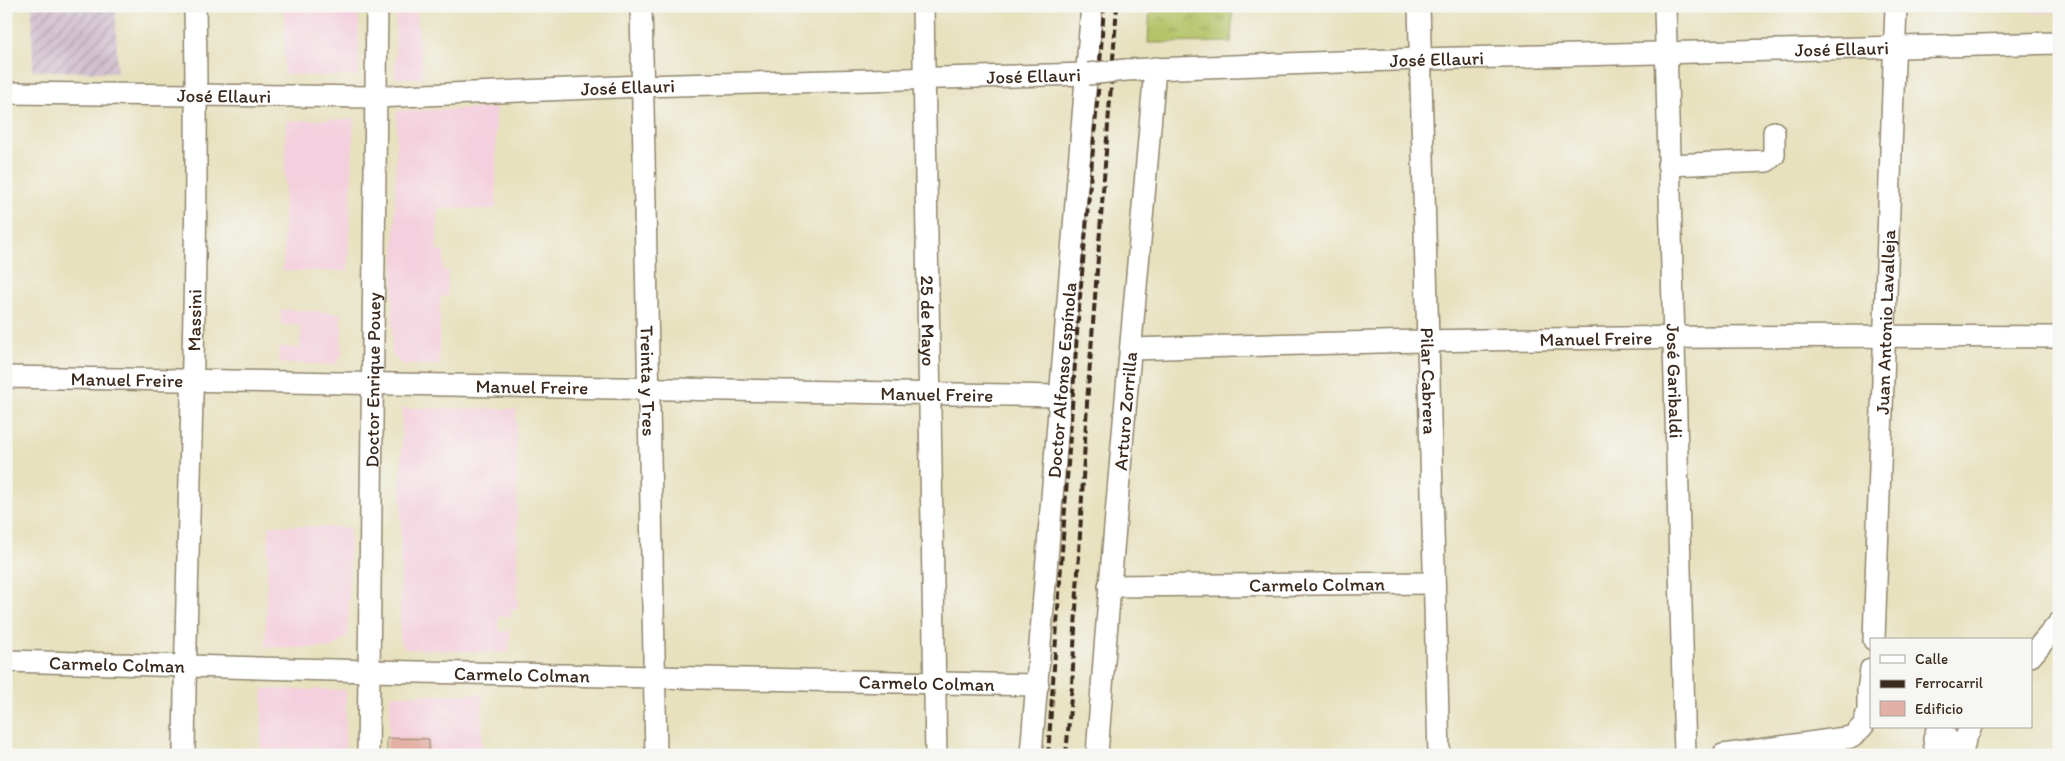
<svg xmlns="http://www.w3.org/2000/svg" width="2065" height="761" font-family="Itim,sans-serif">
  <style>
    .built { fill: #f4cfdd }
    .industrial { fill: url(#industrial-furrows) }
    .grass { fill: url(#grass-tufts); stroke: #777642 }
    .building { fill: #e3b0a6 }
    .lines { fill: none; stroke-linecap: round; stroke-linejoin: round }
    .minor-casing { stroke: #91866e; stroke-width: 24 }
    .minor { stroke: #fff; stroke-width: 21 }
    .rail { stroke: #3b2a1e; stroke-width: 4; stroke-dasharray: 8 4; stroke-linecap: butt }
    .minor-bridge-casing { stroke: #91866e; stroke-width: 24; stroke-linecap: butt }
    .minor-bridge { stroke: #fff; stroke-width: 21 }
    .labels { text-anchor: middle; stroke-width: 4; stroke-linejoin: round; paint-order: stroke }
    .street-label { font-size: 19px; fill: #3b2a1e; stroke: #f6f6f2 }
  </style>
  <defs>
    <pattern id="industrial-furrows" width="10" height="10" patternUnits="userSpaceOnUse" patternTransform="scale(1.25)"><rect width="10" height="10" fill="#d0bdcd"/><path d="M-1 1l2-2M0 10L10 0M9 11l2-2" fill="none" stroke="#aa9aa6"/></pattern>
    <pattern id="grass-tufts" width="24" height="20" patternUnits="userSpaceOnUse" patternTransform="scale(1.25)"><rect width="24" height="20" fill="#b3c366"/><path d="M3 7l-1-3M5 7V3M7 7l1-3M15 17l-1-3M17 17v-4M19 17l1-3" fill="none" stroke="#939f53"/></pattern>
  </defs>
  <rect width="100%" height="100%" fill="#f6f6f2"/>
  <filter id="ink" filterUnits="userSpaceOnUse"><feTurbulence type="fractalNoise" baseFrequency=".02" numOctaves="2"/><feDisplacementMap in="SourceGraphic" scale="10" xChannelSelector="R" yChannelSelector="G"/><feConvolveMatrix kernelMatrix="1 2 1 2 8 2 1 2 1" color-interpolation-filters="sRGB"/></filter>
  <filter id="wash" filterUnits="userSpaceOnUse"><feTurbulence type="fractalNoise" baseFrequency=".0096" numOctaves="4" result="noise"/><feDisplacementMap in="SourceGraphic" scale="20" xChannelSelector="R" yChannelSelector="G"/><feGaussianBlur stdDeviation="1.12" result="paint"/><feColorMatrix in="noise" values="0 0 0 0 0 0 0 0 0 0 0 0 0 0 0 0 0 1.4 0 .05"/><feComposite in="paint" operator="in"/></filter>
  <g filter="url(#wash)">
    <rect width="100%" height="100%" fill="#e7e1be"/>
    <path class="built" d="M285,6H359L358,76L284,75Z
      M396,6H416L423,78H398L395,75Z
      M2033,6H2059V12L2033,13Z
      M496,108V209L437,208V251L444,252L443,270L448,271L447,297H440L439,365H403L392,354L397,111Z
      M354,119L348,271H283L286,121Z
      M281,309L341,313L342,354L335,365L279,363V347L300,348L301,326L281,324Z
      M402,408L516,409L518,609H511V616H499V631H510L509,653L406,649L400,643Z
      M269,525L350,528L348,635L333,648L265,647Z
      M263,689L346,690L345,753L261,752Z
      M482,694V755H389L390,698L394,695Z"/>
    <path class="industrial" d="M32,6H116L117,72L33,71Z"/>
    <path class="grass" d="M1150,6H1233L1231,42L1148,43Z"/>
    <g id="blocks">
      <path class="building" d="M387,738L429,739V755H387Z"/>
    </g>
  </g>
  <g filter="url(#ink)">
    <use href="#blocks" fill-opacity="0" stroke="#91866e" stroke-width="1"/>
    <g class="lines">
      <g class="minor-casing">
        <g id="minor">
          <path id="s1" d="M641,6L656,755"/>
          <path id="s2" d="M923,6L936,755"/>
          <path id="s3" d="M1419,6L1439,755"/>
          <path id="s4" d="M1665,6L1685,755"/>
          <path id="s5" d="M1126,70L1420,59L2059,43"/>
          <path id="s6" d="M6,93L375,97L642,86L1088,74"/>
          <path d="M1668,165L1767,161L1774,155V132"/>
          <path id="s7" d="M1132,349C1441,339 1750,334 2059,337"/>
          <path id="s8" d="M6,377L1059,396"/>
          <path id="s9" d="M1109,586L1433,583"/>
          <path id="s10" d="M1874,640L1896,6"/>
          <path d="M2031,656L2059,623"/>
          <path id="s11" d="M6,661L370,671L1038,685"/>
          <path d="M1939,727L1959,755"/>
          <path id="s12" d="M184,755C187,505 200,256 195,6"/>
          <path id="s13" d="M368,755L377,6"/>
          <path id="s14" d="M1031,755L1092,6"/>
          <path id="s15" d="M1097,755C1113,526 1136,297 1155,68"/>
          <path d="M1723,755L1852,737L1863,726L1868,711V691L1871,669"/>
          <path d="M1936,755L1934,739L1938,727"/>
          <path d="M1962,755L1965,739L1971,727"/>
        </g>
      </g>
      <use href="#minor" class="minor"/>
      <path class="rail" d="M1048,755L1078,319L1098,92L1104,6
        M1066,755L1072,685L1087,403L1117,6"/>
      <g class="minor-bridge-casing">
        <path id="minor-bridge" d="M1088,74L1126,70"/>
      </g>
      <use href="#minor-bridge" class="minor-bridge"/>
    </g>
  </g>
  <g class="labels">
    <g class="street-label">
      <text dy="7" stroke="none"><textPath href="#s5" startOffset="716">José Ellauri</textPath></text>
      <text dy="7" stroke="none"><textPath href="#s5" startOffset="311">José Ellauri</textPath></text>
      <text dy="7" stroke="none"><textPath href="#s6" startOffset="1028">José Ellauri</textPath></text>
      <text dy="7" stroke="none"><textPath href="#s6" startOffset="622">José Ellauri</textPath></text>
      <text dy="7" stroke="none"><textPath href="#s6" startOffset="218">José Ellauri</textPath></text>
      <text dy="7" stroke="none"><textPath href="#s12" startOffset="435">Massini</textPath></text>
      <text dy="7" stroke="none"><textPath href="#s2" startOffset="315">25 de Mayo</textPath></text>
      <text dy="7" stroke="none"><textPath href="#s10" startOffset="318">Juan Antonio Lavalleja</textPath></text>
      <text dy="7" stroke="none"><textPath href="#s7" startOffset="464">Manuel Freire</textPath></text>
      <text dy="7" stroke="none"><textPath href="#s8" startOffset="121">Manuel Freire</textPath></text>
      <text dy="7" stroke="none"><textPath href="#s13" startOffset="375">Doctor Enrique Pouey</textPath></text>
      <text dy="7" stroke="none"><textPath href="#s14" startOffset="376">Doctor Alfonso Espínola</textPath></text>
      <text dy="7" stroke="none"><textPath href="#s1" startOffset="375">Treinta y Tres</textPath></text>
      <text dy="7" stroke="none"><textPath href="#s3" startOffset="375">Pilar Cabrera</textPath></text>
      <text dy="7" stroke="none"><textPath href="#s4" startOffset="375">José Garibaldi</textPath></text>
      <text dy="7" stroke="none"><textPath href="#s8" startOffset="526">Manuel Freire</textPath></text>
      <text dy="7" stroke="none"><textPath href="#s8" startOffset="931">Manuel Freire</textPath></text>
      <text dy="7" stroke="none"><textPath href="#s15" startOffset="345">Arturo Zorrilla</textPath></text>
      <text dy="7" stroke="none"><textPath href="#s9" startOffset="208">Carmelo Colman</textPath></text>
      <text dy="7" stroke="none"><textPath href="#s11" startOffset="111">Carmelo Colman</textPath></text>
      <text dy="7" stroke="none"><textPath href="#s11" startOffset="516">Carmelo Colman</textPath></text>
      <text dy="7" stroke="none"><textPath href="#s11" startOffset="921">Carmelo Colman</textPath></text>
    </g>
  </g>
  <rect width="2065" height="761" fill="none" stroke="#f6f6f2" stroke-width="25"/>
  <rect x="1870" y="638" width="162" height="90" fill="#f6f6f2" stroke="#aba49d"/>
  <rect x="1880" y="655" width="25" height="8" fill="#ffffff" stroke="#aba49d"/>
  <text x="1915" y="664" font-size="15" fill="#3b2a1e">Calle</text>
  <rect x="1880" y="680" width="25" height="8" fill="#3b2a1e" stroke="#aba49d"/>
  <text x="1915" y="688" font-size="15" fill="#3b2a1e">Ferrocarril</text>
  <rect x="1880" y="701" width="25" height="15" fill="#e3b0a6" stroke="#aba49d"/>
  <text x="1915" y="714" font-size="15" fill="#3b2a1e">Edificio</text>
</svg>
